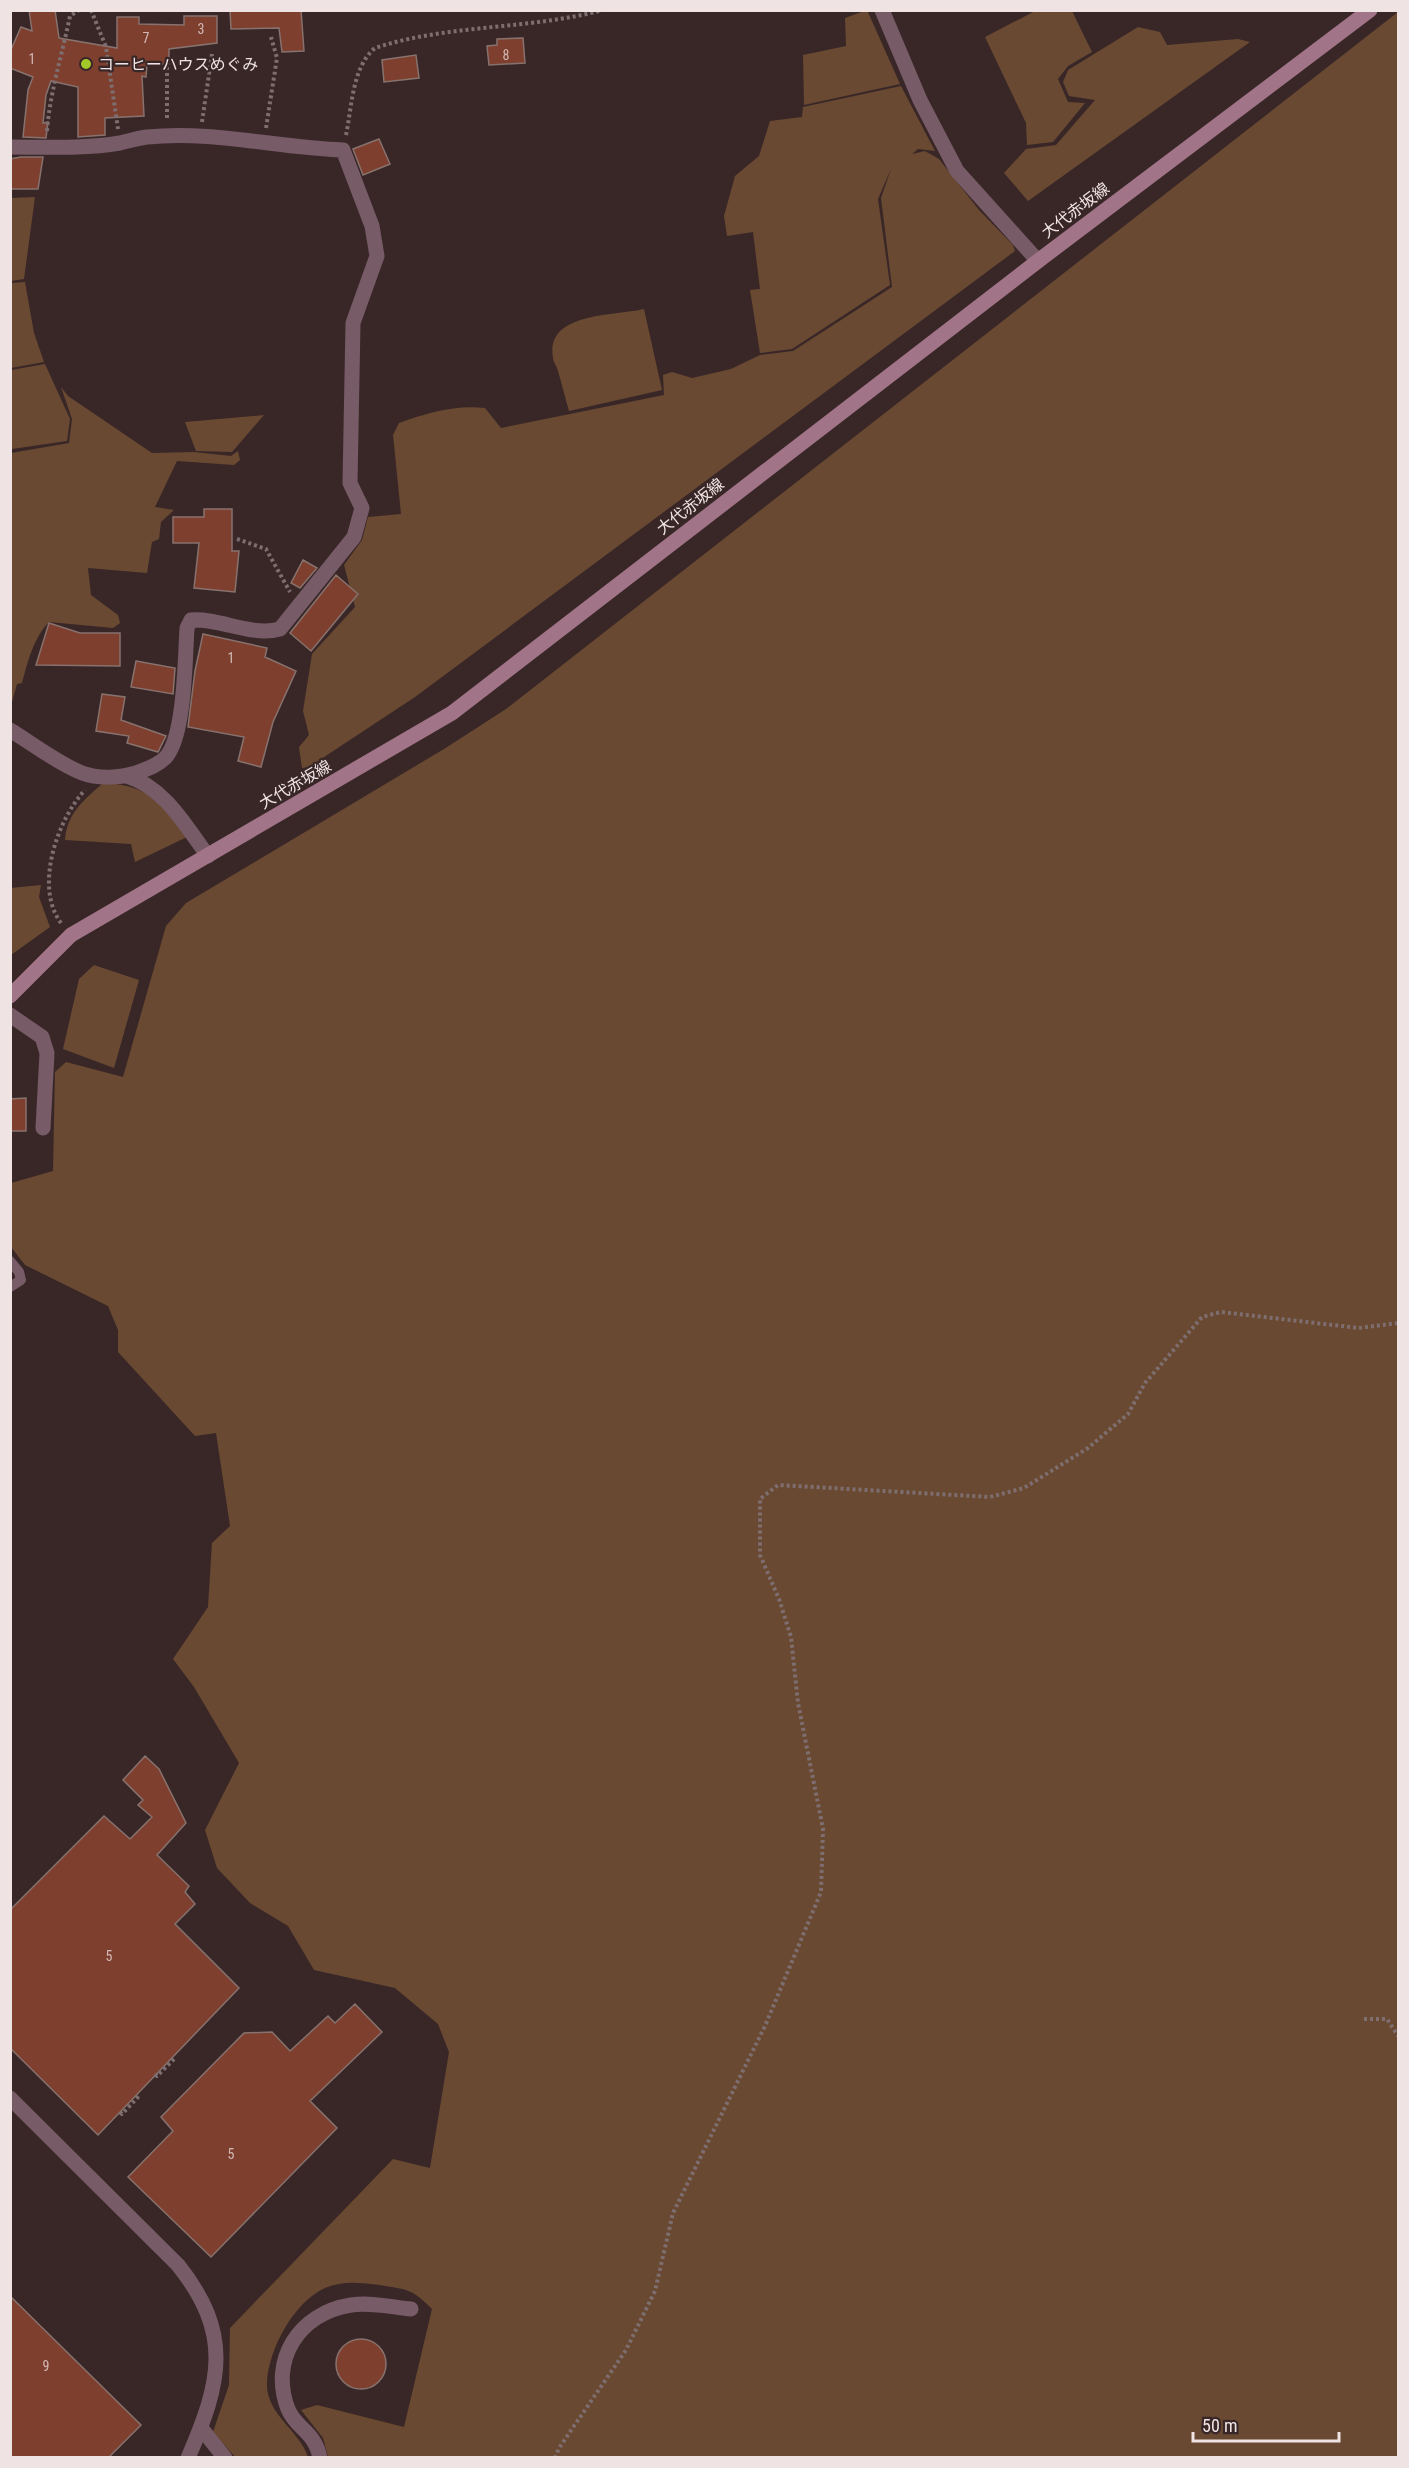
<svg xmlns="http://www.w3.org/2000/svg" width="1409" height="2468" font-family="'Roboto Condensed','Noto Sans JP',sans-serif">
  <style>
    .green { fill: #694931 }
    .building { fill: #7e3f2f; stroke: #87726d; stroke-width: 1.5 }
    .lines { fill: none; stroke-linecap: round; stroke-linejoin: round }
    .path { stroke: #7e6e6f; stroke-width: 4; stroke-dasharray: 3 3; stroke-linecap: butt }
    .service { stroke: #775b67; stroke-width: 10 }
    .minor { stroke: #775b67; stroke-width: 15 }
    .tertiary { stroke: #775b67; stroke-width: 15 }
    .secondary { stroke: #a17487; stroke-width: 15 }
    .poi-dot { fill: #a2c929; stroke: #392728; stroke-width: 2 }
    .labels { text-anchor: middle; stroke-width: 4.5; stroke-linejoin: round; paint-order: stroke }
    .number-label { font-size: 14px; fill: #d3bab6 }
    .poi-label { font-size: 16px; fill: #efe3e3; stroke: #392728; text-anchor: start }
    .street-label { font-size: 16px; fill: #efe3e3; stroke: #392728 }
  </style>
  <rect width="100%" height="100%" fill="#392728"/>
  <path class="green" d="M867,10L900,84L804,105L803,55L846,46L845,18Z
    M1035,11H1072L1092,52L1068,66L1058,79L1068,102L1085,103L1053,142L1027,145L1026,123L985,37Z
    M1398,12V2457H328L323,2438L301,2410L317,2405L404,2427L432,2309C411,2288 408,2290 380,2285C362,2283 343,2280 325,2288C294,2302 269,2348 267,2382C265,2414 300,2431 308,2457H235L213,2432L229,2385L230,2328L393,2159L430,2168L449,2052L438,2024L395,1988L314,1970L288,1926L250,1903L217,1868L205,1830L239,1763L194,1687L173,1659L208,1607L212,1543L230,1526L216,1433L195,1436L118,1352V1330L108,1306L25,1265L11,1247V1183L53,1171L55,1072L66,1062L123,1077L166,926L186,903L444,749L506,709Z
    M1138,27L1160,32L1167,45L1238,39L1250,42L1028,201L1004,173L1026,149L1056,145L1095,100L1069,96L1063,82L1068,70Z
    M901,86L935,151L918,149L912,154L925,151L939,159L979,210L1013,245L1015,251L415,697L309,767L302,768L299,747L309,735L303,711L312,654L355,607L344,565L362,540L368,517L401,514L393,435L399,423C428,413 454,405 485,408L501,428L664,395L663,375L672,372L692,378L731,369L760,355L793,351L892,287L881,198L891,169L878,199L890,285L792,349L760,353L750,290L760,289L753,232L727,236L724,216L735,176L759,156L770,121L802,117L803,107Z
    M35,197L24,279L11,281V198Z
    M25,282L34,333L44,362L11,368V283Z
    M644,309L662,390L569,411C565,398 562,384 558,371C557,366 553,362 553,358C545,312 614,316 644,309Z
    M45,364L70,419L67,441L12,449L11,370Z
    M61,387L68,396L152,453L194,452L231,456L238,451L240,460L234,465L177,461L155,507L174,510L161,522L159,539L152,542L147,573L88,568L91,595L118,615L120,623L113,628L49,622C33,639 28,661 22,683L17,684L11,706V453L69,443L72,419Z
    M264,415L232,452L196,451L185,422Z
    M103,783C150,785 159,803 187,837L135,862L131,844L65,840C67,813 84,800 103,783Z
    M41,885L39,897L50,927L11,955V888Z
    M94,965L139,980L114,1068L63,1049L79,979Z"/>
  <path class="building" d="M29,10H55L59,38L117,48V17H139V24L184,25V16H217V43L169,49V64H147L146,77L142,76L144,116L105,118V135L78,137V87L51,81L46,95L43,123L48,122L46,138L23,137L28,90L33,77L10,68V52L21,27L32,31Z
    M230,10H301L304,51L282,52L279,28L231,29Z
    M523,38L525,63L489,65L487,46L497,45V39Z
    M416,55L419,78L384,82L382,60Z
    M379,139L390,164L363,175L353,149Z
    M21,157H43L38,189H10V159Z
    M204,509H232V551H239L235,592L194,588L199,543H173V517H204Z
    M303,560L317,568L300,588L291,583Z
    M336,575L358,594L311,651L290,633Z
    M49,623L80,633H120V666L36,665Z
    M203,634L267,648L265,657L296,671L273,722L261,767L238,761L244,737L188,727L195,671Z
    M136,661L175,668L173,694L131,687Z
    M102,694L125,697L121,720L166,736L158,752L127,743L129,736L96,731Z
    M26,1098V1131H10V1099Z
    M145,1756L159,1769L186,1823L157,1855L189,1886L185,1892L195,1904L175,1924L239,1988L98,2135L10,2048V1910L104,1816L130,1839L152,1817L138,1805L143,1800L123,1780Z
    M355,2004L382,2032L310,2101L337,2128L211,2257L128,2177L173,2131L161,2117L244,2033L272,2032L290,2051L328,2016L335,2023Z
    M10,2296L141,2425L109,2457H10Z
    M336 2364a25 25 0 1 1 50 0a25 25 0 1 1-50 0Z"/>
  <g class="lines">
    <path class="path" d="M91,10L106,47L118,129
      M167,67V120
      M202,122L212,54
      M266,128L277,58L271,37
      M47,131C50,92 62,55 70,16L79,10
      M346,135C352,107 352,67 375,48C448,24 528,30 603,10
      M237,539L266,549L290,592
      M61,923C34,887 57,820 85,790
      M1364,2019H1387L1398,2036
      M155,2074L157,2076L174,2059
      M120,2112L122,2114L139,2096
      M555,2458L559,2448L626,2350L655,2291L673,2213L765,2026L821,1892L823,1829L798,1703L791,1637L779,1599L760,1555V1499L778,1485L990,1497L1024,1488L1088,1448L1128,1414L1145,1383L1202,1317L1221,1312L1359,1328L1398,1323"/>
    <path class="service" d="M10,1261L19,1272L21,1280L10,1287"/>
    <path class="minor" d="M882,10L920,100L957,171L1038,261
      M10,147C47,147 84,149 120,143C129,141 138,138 147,137C212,130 278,148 343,150L372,226L377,256L353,323L350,483L362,508L354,537L280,629C251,637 221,618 191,620L187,628C185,658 185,738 165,758C157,766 146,769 136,773C120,778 98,779 82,773C57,763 33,744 10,730
      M127,776C165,788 185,825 208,856
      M10,1015L42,1037L47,1053L43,1128
      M201,2428L225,2458
      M320,2458C315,2431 296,2429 288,2409C269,2360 299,2313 351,2305C370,2302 392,2307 411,2309"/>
    <path class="tertiary" d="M10,2098L178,2265C233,2334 221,2382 188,2458"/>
    <path class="secondary" d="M10,996L71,935L452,713L1038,261L1370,10"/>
  </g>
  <circle class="poi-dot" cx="86" cy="64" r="6"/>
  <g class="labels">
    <g class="number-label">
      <text x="201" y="34">3</text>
      <text x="146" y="43">7</text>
      <text x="506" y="60">8</text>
      <text x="32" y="64">1</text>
      <text x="231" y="663">1</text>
      <text x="109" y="1961">5</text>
      <text x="231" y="2159">5</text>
      <text x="46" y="2371">9</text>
    </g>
    <g class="poi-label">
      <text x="98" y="70">コーヒーハウスめぐみ</text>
    </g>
    <g class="street-label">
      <text transform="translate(1075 210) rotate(-37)" y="6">大代赤坂線</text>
      <text transform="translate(690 506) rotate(-38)" y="6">大代赤坂線</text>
      <text transform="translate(295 784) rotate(-30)" y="6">大代赤坂線</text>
    </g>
  </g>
  <rect width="1409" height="2468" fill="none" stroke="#efe3e3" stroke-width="24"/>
  <path d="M1193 2432v9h146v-9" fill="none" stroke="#efe3e3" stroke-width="3"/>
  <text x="1202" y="2432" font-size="18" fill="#efe3e3" stroke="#392728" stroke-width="4.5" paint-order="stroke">50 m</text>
</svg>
